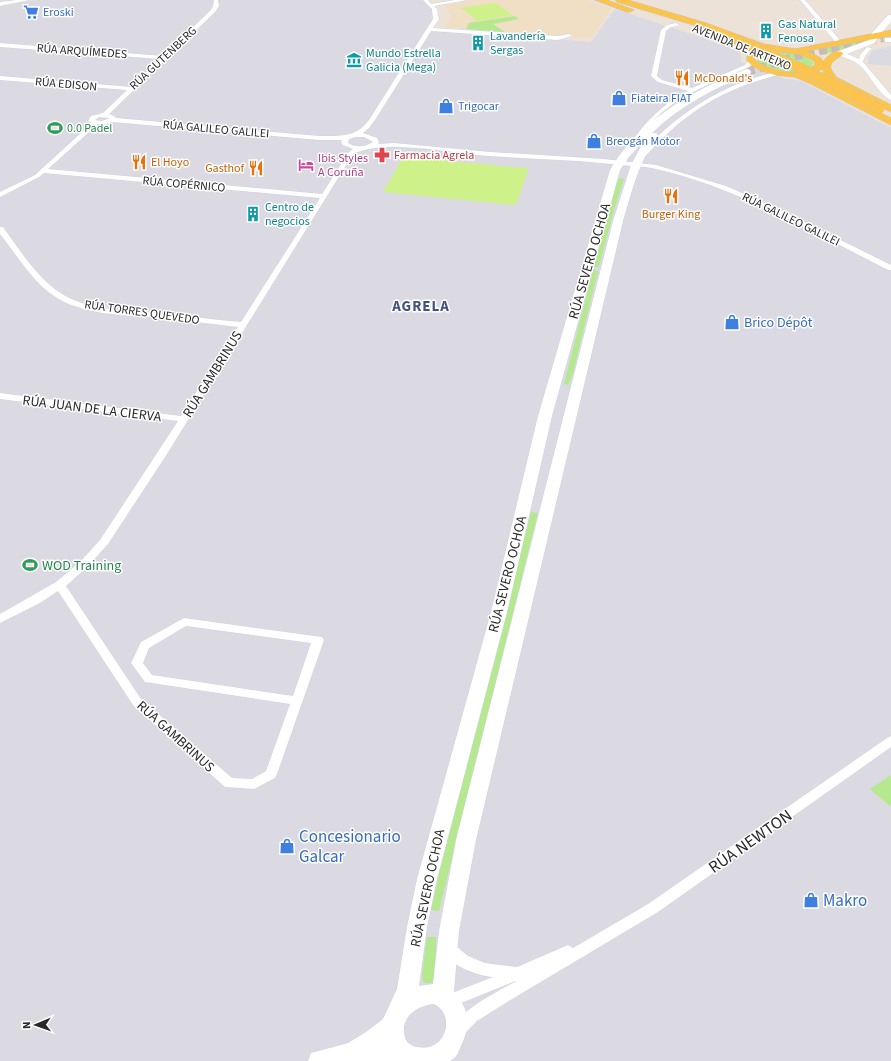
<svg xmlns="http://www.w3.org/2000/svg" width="891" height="1061" font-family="'Source Sans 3',sans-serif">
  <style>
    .industrial { fill: #dbdae3 }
    .education { fill: #f0dec5 }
    .green { fill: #b5e88f }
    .pitch { fill: #cef189 }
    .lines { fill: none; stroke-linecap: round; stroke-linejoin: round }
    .secondary-tunnel { stroke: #c5bdb5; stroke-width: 8; stroke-dasharray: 8 4.5; stroke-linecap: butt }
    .street-casing { stroke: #cdd3e3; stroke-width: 1 }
    .secondary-casing { stroke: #cdd3e3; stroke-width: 1 }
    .primary-casing { stroke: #c3c3c3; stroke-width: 1 }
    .street { fill: #fff; fill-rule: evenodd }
    .secondary { fill: #fff; fill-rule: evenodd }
    .primary { fill: #fdc44c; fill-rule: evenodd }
    .primary-bridge-casing { stroke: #c3c3c3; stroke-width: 10; stroke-linecap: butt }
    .primary-bridge { stroke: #fdc44c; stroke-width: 9 }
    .labels { text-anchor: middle; stroke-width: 3; stroke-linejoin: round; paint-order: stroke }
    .far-shop-label { font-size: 12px; fill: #366cbe; stroke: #fff; text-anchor: start }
    .far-culture-label { font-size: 12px; fill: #0d838f; stroke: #fff; text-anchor: start }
    .far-street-label { font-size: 12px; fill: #282828; stroke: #fff }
    .far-food-label { font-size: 12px; fill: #c56008; stroke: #fff; text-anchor: start }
    .far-leisure-label { font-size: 12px; fill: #27864d; stroke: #fff; text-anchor: start }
    .far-health-label { font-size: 12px; fill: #be3a42; stroke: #fff; text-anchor: start }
    .far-hotel-label { font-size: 12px; fill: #b23c85; stroke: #fff; text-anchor: start }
    .street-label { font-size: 14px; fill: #282828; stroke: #fff }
    .shop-label { font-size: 14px; fill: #366cbe; stroke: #fff; text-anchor: start }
    .leisure-label { font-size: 14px; fill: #27864d; stroke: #fff; text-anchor: start }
    .far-district-label { font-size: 15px; font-weight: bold; letter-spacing: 1px; fill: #45537c; stroke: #fff }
    .near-shop-label { font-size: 17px; fill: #366cbe; stroke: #fff; text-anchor: start }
    .near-street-label { font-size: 17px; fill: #282828; stroke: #fff }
  </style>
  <rect width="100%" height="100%" fill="#ece2d8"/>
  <path class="industrial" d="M38,0H425L436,12L430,29L591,42L615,9L736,49L741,55V62L786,79L801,81L891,128V1061H0V6Z
    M891,46V66L868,64V57L872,51Z"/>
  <path class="education" d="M478,0H584L611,8L592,38L446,27L451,16L445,5Z"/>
  <path class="green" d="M515,16L519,19L493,24L505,32L466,29L469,23Z
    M870,39L868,41L830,53L821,49Z
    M783,51L805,56L813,62V65C799,78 772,70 758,62L757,59L762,54Z
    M619,178L624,179L614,210L599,267H593L613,193Z
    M593,270L598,271L572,377L568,385L564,384Z
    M531,512L538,513L439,911L431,910L442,861Z
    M891,775V807L870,789Z
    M427,937H436L435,980C431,984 428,984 423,982L422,974Z"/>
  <path class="pitch" d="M495,3L513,15L478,21L461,8Z
    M403,157L526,168H529L516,205L383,192Z"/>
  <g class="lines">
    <path class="secondary-tunnel" d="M747,72L797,56L883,38"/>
    <g class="street-casing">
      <path id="street" d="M17,0H29L0,6V2Z
        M214,0H218L219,6L215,12L109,114L114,116L116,118L319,136C339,136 356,138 369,120L433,19L432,9L423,0H428L431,4L455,0H467L434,6L437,9L439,19L433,28L558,36L569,34L572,36L558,40L431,31L375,120L369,128L363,133L377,138L379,142L378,144L394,143L490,152L604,159L656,165L726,186L774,207L891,265V270H888C813,232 739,188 656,169C645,166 632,166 620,165C572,159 524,159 476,155C442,151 382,140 353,154L167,454L108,544L88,566L66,586L141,699L232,778L252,779L266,771L290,704L145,682L131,663L141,642L184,618L322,637L324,640L277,774L275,778L254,789L225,787L133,705L58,591L40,603L0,623V614L56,582L80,562L100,540L178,421L0,399V393L181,416L238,327C213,324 188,321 162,318C127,315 81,316 51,294C30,278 16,254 0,234V227H3C19,249 34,273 56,290C85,312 130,310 165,314C190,316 215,320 241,322L320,198L44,173L39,177L0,197V192L35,175L92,123L88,121L91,116L103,113L127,90L0,80V76L131,87L160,59L0,47V43L163,56L211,10L213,6ZM99,117L110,118L102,121L95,120ZM112,122L319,140H342L341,142L343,145L353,149L349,152L322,194L48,169L98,124L103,125ZM356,137H364L373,142C365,147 356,148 348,143L349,139ZM186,626L311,643L293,696L152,675L143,663L149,648Z
        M800,0H805L839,39L838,44H834V40Z
        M676,23L679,25L678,26L671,27L666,31L657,76L662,80L692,88L745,65L749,60L754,61L749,67C713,83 669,97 645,131C641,135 639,141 635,146H631L630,145C645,121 663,104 688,91L658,82L651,76L661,30L667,25Z
        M867,47L872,48L865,56L863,62L891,95V100C878,94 870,74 859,65C852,59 843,58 836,54L839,52L850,55L859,59L860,55Z
        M780,71L783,73L782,74C736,85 702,102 667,134C658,142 650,152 641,160L636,159C674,115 722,83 780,71Z
        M891,736V747L658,912L504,1004L477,1021L463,1035L458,1037L453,1035L451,1030C460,1009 499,991 518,980L449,1008L444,1006L442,1001L444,996L493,977C476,976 447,964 440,948L442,943L447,942L452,943L468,956L485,963L517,967L568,945L573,948L648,904L887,738Z"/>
    </g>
    <g class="secondary-casing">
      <path id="secondary" d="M888,15H891V22L878,37L875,43L842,56H836L835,54L836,52L869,40L871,34Z
        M885,38H891V42H885Z
        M747,69L750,70L751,72L750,74C714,88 680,106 652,133H656L658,135C639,161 632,191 623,221L476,840L459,931L454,992C470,1010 471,1025 461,1046C458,1053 457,1057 450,1061H308L311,1053L348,1043L366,1032L383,1019L397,989L407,927L417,879L491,612L538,416L610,170C634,128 678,99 721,80C730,76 738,72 747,69ZM645,139L631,165L613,221L456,840L439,931L433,984L419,986L427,927L437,879L507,612L552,416L620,170L629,157ZM433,1004C457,1013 446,1053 418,1047C415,1047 412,1046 410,1044C406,1042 405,1038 404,1033C402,1016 417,1006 433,1004Z"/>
    </g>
    <g class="primary-casing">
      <path id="primary" d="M595,0H607L634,10L630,12H627Z
        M616,0H628L706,23L764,44L795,49L891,30V36L807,51L821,58L823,62C827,56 834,50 842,52L843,54C840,58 828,61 831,69C832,72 835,74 836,77L891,105V112L822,77L820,75L824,72L822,69L807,76L891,118V125L811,84L795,77L775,75L762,71L754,67L747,61V56L762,48L700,27L617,2ZM781,52L803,55L814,61L815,65C798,77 771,72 755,60V57L764,53Z"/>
    </g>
    <use href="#street" class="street"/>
    <use href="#secondary" class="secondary"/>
    <use href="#primary" class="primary"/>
    <g class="primary-bridge-casing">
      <path id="primary-bridge" d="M734,39L808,71L880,109"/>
    </g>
    <use href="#primary-bridge" class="primary-bridge"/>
  </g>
  <defs>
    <g id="supermarket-bare" transform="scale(1.2)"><path d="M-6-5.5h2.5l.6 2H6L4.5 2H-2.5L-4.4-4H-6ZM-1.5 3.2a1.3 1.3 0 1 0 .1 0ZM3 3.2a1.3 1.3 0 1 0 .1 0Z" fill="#3f7fe0" stroke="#fff" stroke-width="2.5" paint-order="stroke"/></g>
    <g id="building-bare" transform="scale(1.2)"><path d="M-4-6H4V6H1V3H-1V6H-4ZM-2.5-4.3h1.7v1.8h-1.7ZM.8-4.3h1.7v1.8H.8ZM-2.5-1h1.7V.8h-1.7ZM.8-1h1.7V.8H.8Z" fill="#0f9aa8" stroke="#fff" stroke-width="2.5" paint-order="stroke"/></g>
    <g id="museum-bare" transform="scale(1.2)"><path d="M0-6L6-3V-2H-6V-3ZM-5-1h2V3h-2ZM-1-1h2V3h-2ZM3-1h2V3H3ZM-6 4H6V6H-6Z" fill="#0f9aa8" stroke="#fff" stroke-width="2.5" paint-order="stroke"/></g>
    <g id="restaurant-bare" transform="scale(1.2)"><path d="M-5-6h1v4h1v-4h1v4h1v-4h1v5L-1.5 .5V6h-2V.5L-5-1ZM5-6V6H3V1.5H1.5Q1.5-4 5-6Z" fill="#e8710a" stroke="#fff" stroke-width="2.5" paint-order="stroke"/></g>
    <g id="shop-bare" transform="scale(1.2)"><path d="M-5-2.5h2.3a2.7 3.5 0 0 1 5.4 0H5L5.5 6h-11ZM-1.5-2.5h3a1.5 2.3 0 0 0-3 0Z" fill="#3f7fe0" stroke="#fff" stroke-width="2.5" paint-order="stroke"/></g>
    <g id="stadium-bare" transform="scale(1.2)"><path d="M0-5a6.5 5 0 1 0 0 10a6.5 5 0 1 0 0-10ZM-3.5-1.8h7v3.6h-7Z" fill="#2e9e5b" stroke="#fff" stroke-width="2.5" paint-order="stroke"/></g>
    <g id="pharmacy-bare" transform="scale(1.2)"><path d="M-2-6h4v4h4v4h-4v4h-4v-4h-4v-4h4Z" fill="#e0444e" stroke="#fff" stroke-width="2.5" paint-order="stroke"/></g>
    <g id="hotel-bare" transform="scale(1.2)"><path d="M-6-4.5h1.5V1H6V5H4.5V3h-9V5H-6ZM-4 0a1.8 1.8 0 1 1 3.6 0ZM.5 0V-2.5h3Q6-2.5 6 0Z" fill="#d1479c" stroke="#fff" stroke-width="2.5" paint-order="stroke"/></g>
  </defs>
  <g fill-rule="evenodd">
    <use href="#supermarket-bare" x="31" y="12"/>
    <use href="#building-bare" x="766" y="31"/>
    <use href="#building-bare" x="478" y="43"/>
    <use href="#museum-bare" x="354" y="60"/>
    <use href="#restaurant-bare" x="682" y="78"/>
    <use href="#shop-bare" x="619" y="98"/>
    <use href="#shop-bare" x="446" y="106"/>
    <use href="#stadium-bare" x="55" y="128"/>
    <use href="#shop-bare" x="594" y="141"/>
    <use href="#pharmacy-bare" x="382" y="155"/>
    <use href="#restaurant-bare" x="139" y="162"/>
    <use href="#hotel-bare" x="306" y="165"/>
    <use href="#restaurant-bare" x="256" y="168"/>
    <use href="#restaurant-bare" x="671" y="196"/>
    <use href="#building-bare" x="253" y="214"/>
    <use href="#shop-bare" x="732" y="322"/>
    <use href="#stadium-bare" x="30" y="565"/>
    <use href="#shop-bare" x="287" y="846"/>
    <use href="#shop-bare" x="811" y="900"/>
  </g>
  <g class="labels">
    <g class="far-shop-label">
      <text x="43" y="16">Eroski</text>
      <text x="631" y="102">Fiateira FIAT</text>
      <text x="458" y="110">Trigocar</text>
      <text x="606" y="145">Breogán Motor</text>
    </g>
    <g class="far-culture-label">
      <text x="778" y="28">Gas Natural<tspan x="778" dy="14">Fenosa</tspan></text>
      <text x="490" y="40">Lavandería<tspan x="490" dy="14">Sergas</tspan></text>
      <text x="366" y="57">Mundo Estrella<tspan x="366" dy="14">Galicia (Mega)</tspan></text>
      <text x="265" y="211">Centro de<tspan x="265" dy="14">negocios</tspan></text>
    </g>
    <g class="far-street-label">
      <text transform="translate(742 47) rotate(22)" y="4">AVENIDA DE ARTEIXO</text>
      <text transform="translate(82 51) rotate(4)" y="4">RÚA ARQUÍMEDES</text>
      <text transform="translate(163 58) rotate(-43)" y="4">RÚA GUTENBERG</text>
      <text transform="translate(66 84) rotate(5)" y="4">RÚA EDISON</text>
      <text transform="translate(216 129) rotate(5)" y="4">RÚA GALILEO GALILEI</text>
      <text transform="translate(184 184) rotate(5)" y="4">RÚA COPÉRNICO</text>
      <text transform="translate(791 219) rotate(26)" y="4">RÚA GALILEO GALILEI</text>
      <text transform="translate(142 312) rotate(8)" y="4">RÚA TORRES QUEVEDO</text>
    </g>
    <g class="far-food-label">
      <text x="694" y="82">McDonald's</text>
      <text x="151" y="166">El Hoyo</text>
      <text x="244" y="172" text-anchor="end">Gasthof</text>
      <text x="671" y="218" text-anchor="middle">Burger King</text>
    </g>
    <g class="far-leisure-label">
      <text x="67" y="132">0.0 Padel</text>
    </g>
    <g class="far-health-label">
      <text x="394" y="159">Farmacia Agrela</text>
    </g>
    <g class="far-hotel-label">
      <text x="318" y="162">Ibis Styles<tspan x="318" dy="14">A Coruña</tspan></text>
    </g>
    <g class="street-label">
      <text transform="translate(589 261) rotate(-74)" y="5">RÚA SEVERO OCHOA</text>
      <text transform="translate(212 374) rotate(-58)" y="5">RÚA GAMBRINUS</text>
      <text transform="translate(92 408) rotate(7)" y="5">RÚA JUAN DE LA CIERVA</text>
      <text transform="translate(507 574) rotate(-76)" y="5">RÚA SEVERO OCHOA</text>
      <text transform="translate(176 736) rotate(42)" y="5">RÚA GAMBRINUS</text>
      <text transform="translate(427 888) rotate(-78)" y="5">RÚA SEVERO OCHOA</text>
    </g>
    <g class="shop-label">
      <text x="744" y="327">Brico Dépôt</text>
    </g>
    <g class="leisure-label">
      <text x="42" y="570">WOD Training</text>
    </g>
    <g class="far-district-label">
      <text x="421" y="311">AGRELA</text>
    </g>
    <g class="near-shop-label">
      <text x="299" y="842">Concesionario<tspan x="299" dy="20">Galcar</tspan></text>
      <text x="823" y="906">Makro</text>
    </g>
    <g class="near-street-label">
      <text transform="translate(750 841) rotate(-35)" y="6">RÚA NEWTON</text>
    </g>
  </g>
  <g transform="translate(36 1025) rotate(268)" stroke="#ffffff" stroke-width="3" paint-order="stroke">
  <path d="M0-3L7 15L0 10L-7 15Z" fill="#282828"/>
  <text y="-6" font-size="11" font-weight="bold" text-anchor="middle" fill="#282828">N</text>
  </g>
</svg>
